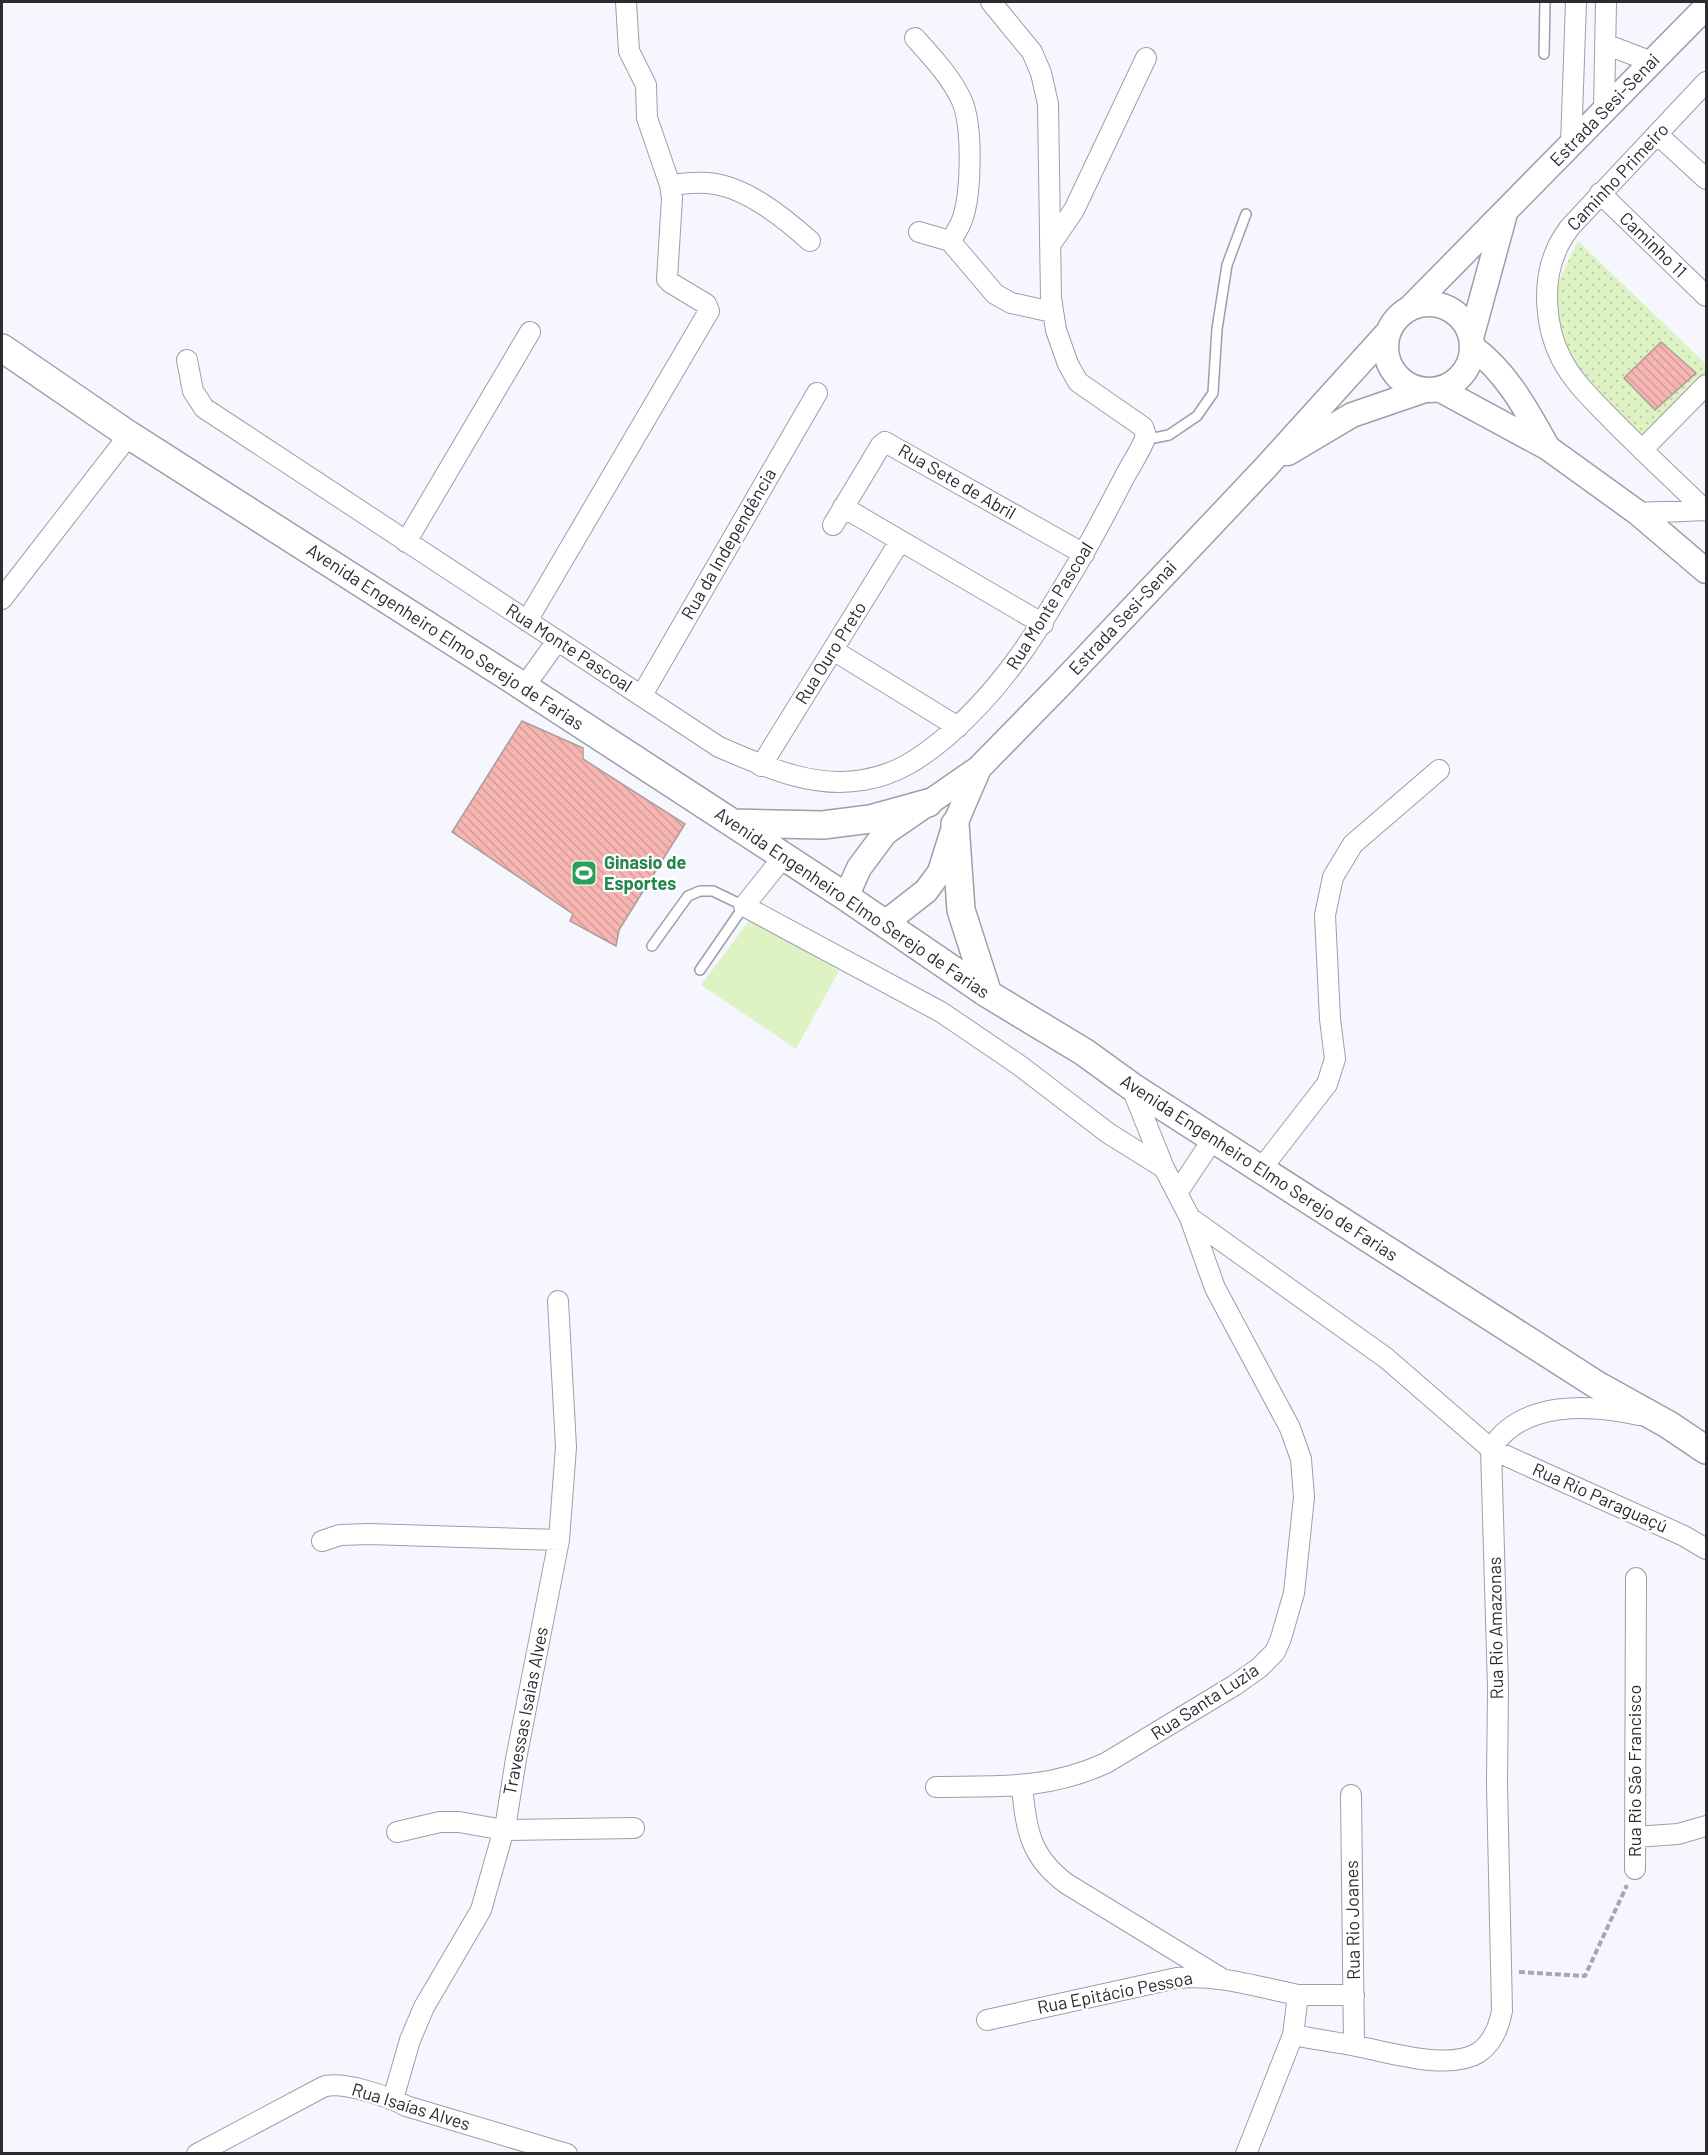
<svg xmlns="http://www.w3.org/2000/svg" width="1708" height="2155" font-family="Barlow,sans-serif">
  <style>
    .grass { fill: #def3c3 }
    .park { fill: url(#park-dots) }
    .building { fill: url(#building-back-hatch); stroke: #aa9e9d; stroke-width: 1.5 }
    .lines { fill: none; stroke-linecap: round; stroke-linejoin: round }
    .service-casing { stroke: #9d9ea9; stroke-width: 12 }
    .minor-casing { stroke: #9d9ea9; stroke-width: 22 }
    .tertiary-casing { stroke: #9d9ea9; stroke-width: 27 }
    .secondary-casing { stroke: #9d9ea9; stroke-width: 30 }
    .path { stroke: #a6a7ad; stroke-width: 4; stroke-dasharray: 6 3; stroke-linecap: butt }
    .service { stroke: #fff; stroke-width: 9 }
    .minor { stroke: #fff; stroke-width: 20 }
    .tertiary { stroke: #fff; stroke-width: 24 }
    .secondary { stroke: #fff; stroke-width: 27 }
    .labels { text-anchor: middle; stroke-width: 4.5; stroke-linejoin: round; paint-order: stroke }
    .street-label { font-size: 18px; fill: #2b2c30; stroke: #fff }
    .leisure-label { font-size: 18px; font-weight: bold; fill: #27864d; stroke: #fff; text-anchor: start }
  </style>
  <defs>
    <pattern id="park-dots" width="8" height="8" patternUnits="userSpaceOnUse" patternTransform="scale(1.5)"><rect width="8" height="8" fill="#def3c3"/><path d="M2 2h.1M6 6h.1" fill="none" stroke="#bfd0a8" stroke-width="1.8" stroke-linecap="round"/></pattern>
    <pattern id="building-back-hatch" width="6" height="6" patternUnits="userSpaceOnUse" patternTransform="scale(1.5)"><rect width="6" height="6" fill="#f6b5b1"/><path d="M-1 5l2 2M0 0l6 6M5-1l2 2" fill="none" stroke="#d39c99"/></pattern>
  </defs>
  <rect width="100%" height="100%" fill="#f6f7fe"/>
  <path class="grass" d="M752,917L839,971L796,1049L701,985Z"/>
  <path class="park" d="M1578,241L1706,364V372L1642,439L1566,358L1556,309L1559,280Z"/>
  <path class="building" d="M1661,342L1696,373L1655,410L1624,378Z
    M522,721L583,748V759L685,824L619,930L616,946L570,921L573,914L452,832Z"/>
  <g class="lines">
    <g class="service-casing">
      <path id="service" d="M1544,54L1545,2
        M1144,440L1169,435L1197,416L1213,393L1217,329L1227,265L1246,214
        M652,946L688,896L700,891H713L744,906L700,970"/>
    </g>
    <g class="minor-casing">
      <path id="minor" d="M915,38C933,58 951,77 962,101C973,127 972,200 960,225C957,231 954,236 950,241
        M1605,44L1652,62
        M1706,82L1570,227C1565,234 1559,242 1556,251C1542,282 1545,327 1561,358C1574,384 1597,404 1617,425C1646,454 1677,483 1706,511
        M1604,110L1606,2
        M1657,134L1706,179
        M1571,144L1576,2
        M670,185C682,184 696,182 708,183C745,186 783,217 810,241
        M1600,193L1706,296
        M919,232L950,241L995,294L1011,303L1052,312
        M1050,245L1074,210L1146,58
        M187,360L193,391L204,408L719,747C764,766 812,789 863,780C896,775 921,758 946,737C1007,685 1042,624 1082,556C1097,530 1111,503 1125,476C1132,463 1141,450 1146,436L1143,427L1078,382L1068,364L1056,330L1051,298L1048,104L1041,73L1032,52L991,2
        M1642,450L1706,385
        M843,507L1043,624
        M1638,513L1705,510
        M833,525L881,445L885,442L1084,554
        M406,542L530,332
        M2,599L129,435
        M527,621L709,311L706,304L671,283L667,279L672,198L670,185L647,118L646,85L629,51L626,2
        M833,650L958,727
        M524,687L557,641
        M642,695L817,393
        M761,766L900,541
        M784,856L744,906L941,1012L1019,1065L1108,1133L1164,1168
        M1261,1169L1327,1084L1335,1059L1330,1019L1325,915L1333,877L1353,844L1439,770
        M1177,1193L1213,1139
        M1190,1218L1386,1358L1491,1449L1684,1536L1706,1549
        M1491,1449C1521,1400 1591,1404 1639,1415
        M322,1541L340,1535L369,1534L559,1540
        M1022,1786C1026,1830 1030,1857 1067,1884L1219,1977
        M936,1787C998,1786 1047,1790 1106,1763L1235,1685L1259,1668L1275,1652L1281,1638L1294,1593L1304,1497L1301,1459L1290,1428L1215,1288L1190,1218L1164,1168L1131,1086
        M1351,1795L1354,2045
        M397,1832L440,1822H459L504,1830L634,1828
        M1635,1837L1678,1834L1706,1826
        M1635,1869L1636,1578
        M1298,1995H1354
        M987,2020L1177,1978C1220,1974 1257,1987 1298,1995L1293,2035L1246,2154
        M1293,2035C1314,2039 1335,2042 1356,2046C1388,2052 1448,2071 1478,2053C1493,2043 1499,2027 1502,2011L1497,1784L1498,1687L1491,1449
        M393,2099L410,2040L424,2007L481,1910L506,1822L516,1759L559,1540L566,1447L558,1301
        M197,2154L323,2087C341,2080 390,2097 406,2106L567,2154"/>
    </g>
    <g class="tertiary-casing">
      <path id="tertiary" d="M1386 347a43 43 0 1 1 86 0a43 43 0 1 1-86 0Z
        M1411,307L1706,7
        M1471,338L1504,217
        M1472,347C1507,372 1527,411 1548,448
        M1439,389L1548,448L1638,513L1706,571
        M1288,453L1352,415L1425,390
        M846,897L859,868L885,833L979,768L1062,683L1266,467L1389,331
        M885,923L926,891L940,872L955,824L979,768"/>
    </g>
    <g class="secondary-casing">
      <path id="secondary" d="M2,348L129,435L524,687L846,897L988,994L1084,1052L1131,1086L1597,1385L1669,1425L1706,1450
        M733,823L823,825L870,819L928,803
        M955,824L961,910L988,994"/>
    </g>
    <path class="path" d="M1519,1972L1585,1976L1627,1885"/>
    <use href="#service" class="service"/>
    <use href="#minor" class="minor"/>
    <use href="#tertiary" class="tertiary"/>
    <use href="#secondary" class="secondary"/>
  </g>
  <defs>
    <g id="stadium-square" transform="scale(1.35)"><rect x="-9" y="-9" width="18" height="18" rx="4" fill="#2e9e5b" stroke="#fff"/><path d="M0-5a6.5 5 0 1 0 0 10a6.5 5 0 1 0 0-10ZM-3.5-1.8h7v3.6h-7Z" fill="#fff"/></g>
  </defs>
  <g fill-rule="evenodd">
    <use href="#stadium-square" x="584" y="873"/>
  </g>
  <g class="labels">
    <g class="street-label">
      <text transform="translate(1605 110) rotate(-46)" y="6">Estrada Sesi-Senai</text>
      <text transform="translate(1618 177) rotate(-47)" y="6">Caminho Primeiro</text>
      <text transform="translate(1653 245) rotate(44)" y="6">Caminho 11</text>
      <text transform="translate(957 482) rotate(30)" y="6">Rua Sete de Abril</text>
      <text transform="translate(729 544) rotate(-60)" y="6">Rua da Independência</text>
      <text transform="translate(1050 606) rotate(-58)" y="6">Rua Monte Pascoal</text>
      <text transform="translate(1123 618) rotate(-47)" y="6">Estrada Sesi-Senai</text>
      <text transform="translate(445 637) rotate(33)" y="6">Avenida Engenheiro Elmo Serejo de Farias</text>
      <text transform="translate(569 648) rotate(33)" y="6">Rua Monte Pascoal</text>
      <text transform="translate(831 653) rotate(-58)" y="6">Rua Ouro Preto</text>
      <text transform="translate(852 903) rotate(34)" y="6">Avenida Engenheiro Elmo Serejo de Farias</text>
      <text transform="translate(1259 1168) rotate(33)" y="6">Avenida Engenheiro Elmo Serejo de Farias</text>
      <text transform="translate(1600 1498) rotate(24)" y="6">Rua Rio Paraguaçú</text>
      <text transform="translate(1496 1628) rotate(-91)" y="6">Rua Rio Amazonas</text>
      <text transform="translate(1205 1702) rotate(-33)" y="6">Rua Santa Luzia</text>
      <text transform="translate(526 1711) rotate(-79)" y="6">Travessas Isaias Alves</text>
      <text transform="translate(1635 1771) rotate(-90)" y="6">Rua Rio São Francisco</text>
      <text transform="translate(1353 1920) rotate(-91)" y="6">Rua Rio Joanes</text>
      <text transform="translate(1115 1993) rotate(-11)" y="6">Rua Epitácio Pessoa</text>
      <text transform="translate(411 2107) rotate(17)" y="6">Rua Isaías Alves</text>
    </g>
    <g class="leisure-label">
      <text x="604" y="869">Ginasio de<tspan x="604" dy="21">Esportes</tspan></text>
    </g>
  </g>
  <rect width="1708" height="2155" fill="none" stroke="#2b2c30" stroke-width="6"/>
</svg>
